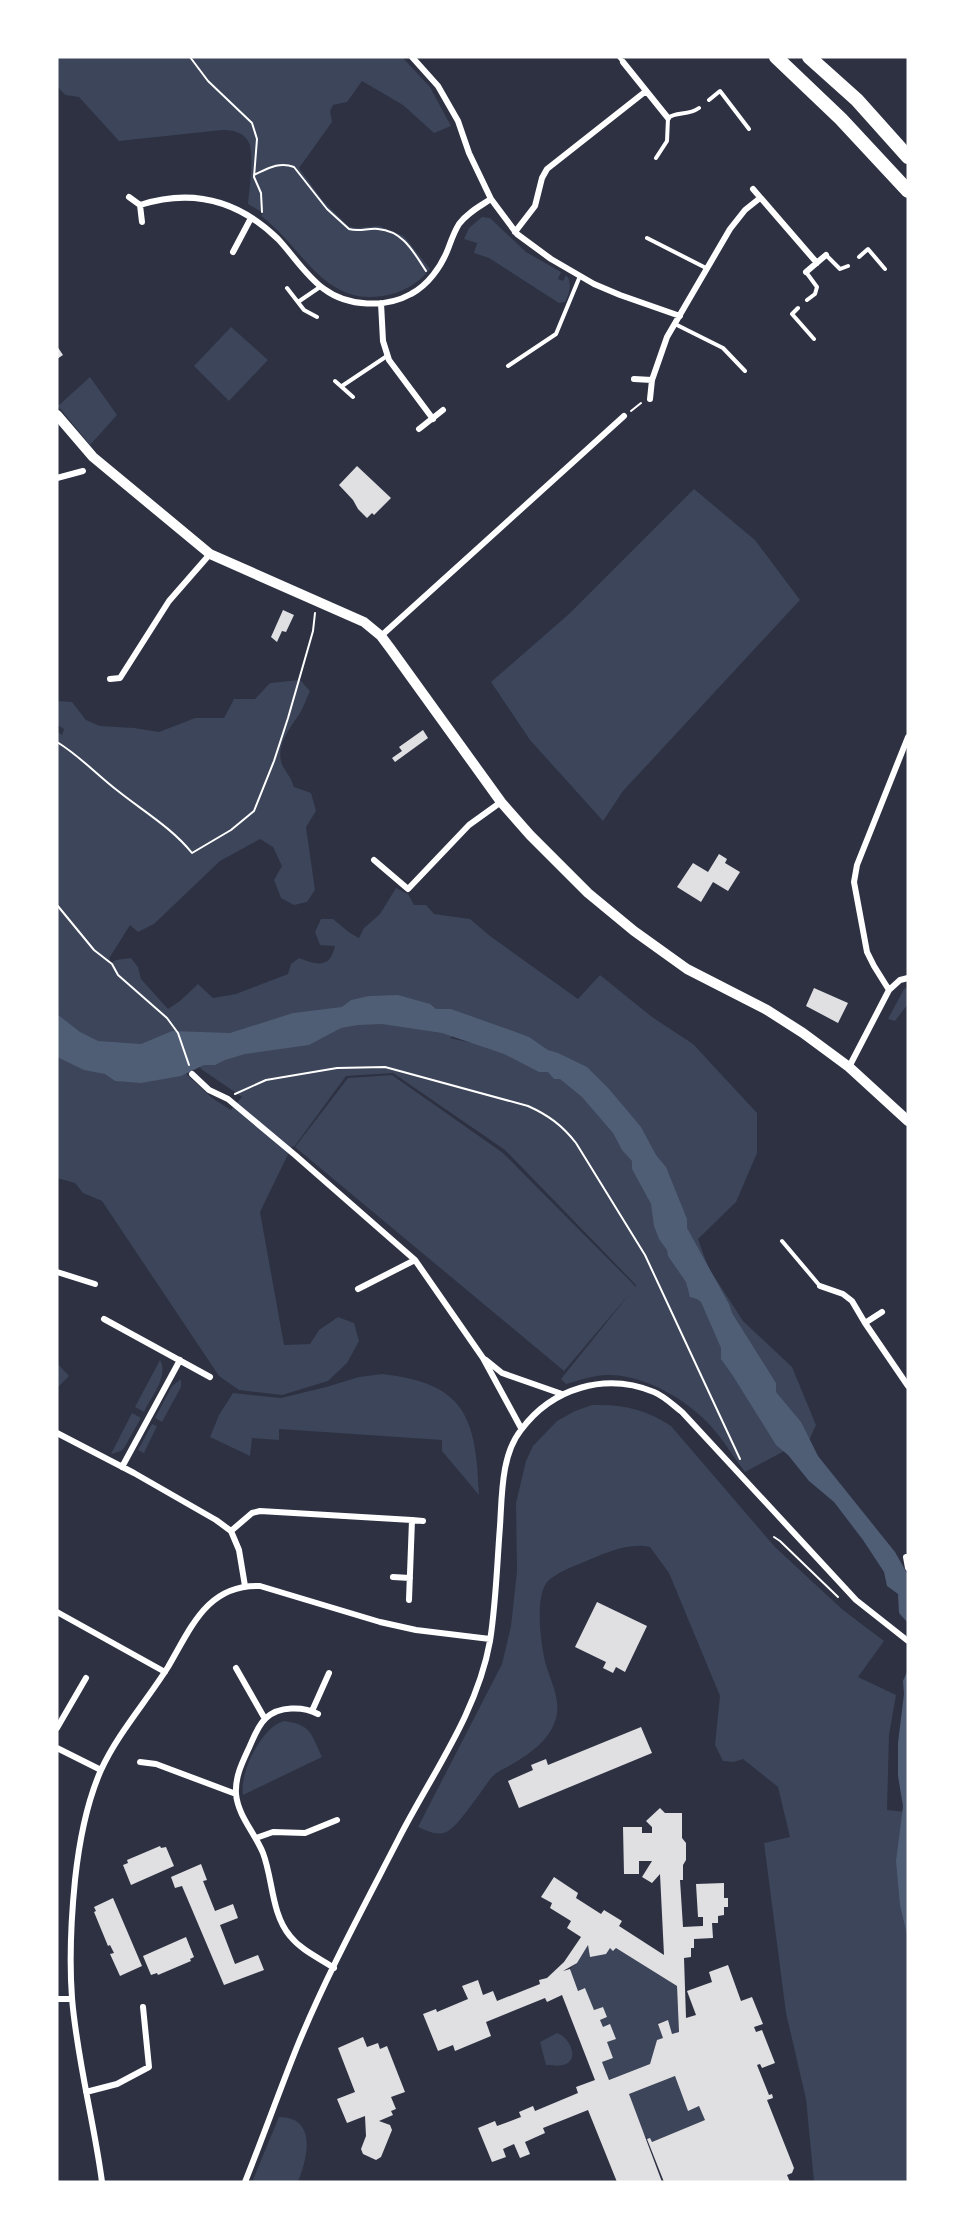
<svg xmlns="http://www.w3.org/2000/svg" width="965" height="2239" font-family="'Golos Text',sans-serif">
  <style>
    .green { fill: #3c4559; fill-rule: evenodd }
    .water { fill: #4f5d75 }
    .building { fill: #e0e0e3; fill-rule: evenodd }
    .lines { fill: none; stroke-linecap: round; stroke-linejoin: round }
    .path { stroke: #fff; stroke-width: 2 }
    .service { stroke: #fff; stroke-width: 4 }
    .minor { stroke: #fff; stroke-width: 6 }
    .secondary { stroke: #fff; stroke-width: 10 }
    .motorway { stroke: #fff; stroke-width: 14 }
  </style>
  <rect width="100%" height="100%" fill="#2d3142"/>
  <path class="green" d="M57,57H402L430,87L451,126L434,133L403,105L362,81L347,102L333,105L330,111L332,122L299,168L323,201L348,226L355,228L379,226L404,236L430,269C418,284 402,293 383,296C323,306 302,246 261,216L263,213L248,204C249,191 255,151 248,141C243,132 232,130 222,130L119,141L79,97L65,95L57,86Z
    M482,217L490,218L526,252L561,272L558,279L563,281L566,275C573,282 569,295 565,302L559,303L489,258L474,253L477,243L464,239L469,228Z
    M231,327L268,360L229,401L194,366Z
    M90,377L117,415L90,445L58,406Z
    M694,489L755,540L800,600L623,791L603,821L530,740L491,682L569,614Z
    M300,680L310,691C306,699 304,706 300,713C291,727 277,743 281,761C282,768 291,776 294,787L311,793L316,811L306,827L315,890L307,902L294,905L281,898L274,880L282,866L273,847L260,839L220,861L154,924L138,932L130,925L110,957L109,964L116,960L131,958L138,967L141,979L168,1009L180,1001L198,984L213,998L236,994L288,974L291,964L299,958C316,965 330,969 335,946L320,945L315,932L321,919H333L350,933L359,938L364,928L380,914L396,888L408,894L414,905H426L434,914L470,919L490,936L578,999L600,975L652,1017L693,1044L757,1113V1153L736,1202L698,1239L708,1267L743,1321L792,1367L816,1425L807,1445L786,1450L745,1472C733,1456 722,1438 709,1424C684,1398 647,1377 611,1375C596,1374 580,1380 566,1384L561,1379L631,1292L564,1371L295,1147L348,1078L392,1075L503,1153L636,1287V1285L505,1150L393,1073L346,1076L294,1147L292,1146L260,1212L284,1345L310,1344L319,1330L338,1317L354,1323L359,1341L347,1363L328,1381L282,1395L239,1390L219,1376L102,1201L83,1193L75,1183L57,1178V731L62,735L64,729L57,725V701L72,702L86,720L100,726L134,728L159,732L195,718H224L234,699H255L270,683ZM462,1028L472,1042V1043L450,1038ZM199,1064L201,1069L242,1097L231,1110L212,1098L184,1072Z
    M908,987V1004L895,1021L888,1019L904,989Z
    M160,1360C169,1376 151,1397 144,1412L135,1407Z
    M57,1363L69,1376L57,1388Z
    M382,1374C466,1383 476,1418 479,1495L442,1451V1440L279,1429V1440L252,1438L250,1456L210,1437L219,1415L233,1393L281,1398L326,1387L359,1377Z
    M181,1379V1387L162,1422L155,1418L172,1386Z
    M592,1405C622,1404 646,1409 671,1426L775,1547L843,1610L884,1641L858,1677L896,1695L889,1735L887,1810L908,1812V2182H814L806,2099L786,2013L764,1843L790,1837L778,1787L743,1759L734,1762L723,1761L715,1745L720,1696L669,1573L650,1547C628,1542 604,1554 584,1562C572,1567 558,1572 548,1581C534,1595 541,1647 546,1665C551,1682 561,1700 556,1718C550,1741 528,1755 509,1766C503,1769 495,1773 491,1778C482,1790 459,1825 448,1831C438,1837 428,1831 418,1827L502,1664L511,1626L517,1571L516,1503L526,1461L533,1446L557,1421L575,1411Z
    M132,1413L141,1418L124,1448L121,1451L111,1454Z
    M152,1424L157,1426L144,1453L138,1450Z
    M284,1721C312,1725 311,1734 322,1757L243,1795C239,1773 262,1726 284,1721Z
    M588,1945L590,1956L610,1948L614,1951L616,1948L677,1986L679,2032L672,2034L668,2020L658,2023L663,2038L657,2040L650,2064L609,2080L602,2062L613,2058L607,2042L615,2039L603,2027L600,2020L607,2017L603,2007L594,2010L585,1988L578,1991L570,1969L578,1961Z
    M557,2033C568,2036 580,2057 566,2064C560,2067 552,2065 546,2065L540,2042Z
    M675,2076L688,2110L699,2106L705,2120L652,2142C638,2133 634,2108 629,2094Z
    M279,2117C317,2117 308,2157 298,2182H252Z"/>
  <path class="water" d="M398,995L430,1004L436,1009H451L513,1031L529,1037L548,1050L558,1053L587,1067L609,1089L641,1127L656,1155L666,1167L687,1219V1228L729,1304L732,1313L776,1383V1392L801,1422L818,1456L895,1552L908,1575V1623L899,1613L898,1594L887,1586L884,1572L863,1540L834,1502L809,1481L788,1455L776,1445L733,1376L721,1359V1348L701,1302L697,1299L690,1297L686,1282L668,1256L667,1250L659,1239L654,1226L651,1204L632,1169V1161L622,1150L613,1133L582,1097L560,1079H554L548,1072H539L504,1054L442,1033L382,1024L358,1025L341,1028L309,1045L245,1054L225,1060L215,1065H204L181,1076L141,1083L115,1081L105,1074L84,1070L57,1057V1014L80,1032L98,1041L141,1044L172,1031L230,1033L293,1013L342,1007L351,1000L369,996Z
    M908,1669V1939L900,1905L896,1861L903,1806L898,1776V1743L904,1694L903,1681Z"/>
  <path class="building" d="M57,346L63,355L57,359Z
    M357,466L391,498L374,515L372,513L367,518L358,509L353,500L339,485Z
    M283,610L294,615L286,632L282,631L277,642L271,637Z
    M423,730L428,738L395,762L392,758L402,751L399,747Z
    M719,854L727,859L725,863L740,872L728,891L713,882L701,902L677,887L693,863L708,872Z
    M814,988L848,1003L838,1023L806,1006Z
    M597,1602L647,1626L625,1672L616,1667L613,1673L603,1668L606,1662L575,1647Z
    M641,1727L652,1753L519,1808L508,1781L533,1770L531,1765L546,1759L548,1765Z
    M660,1808L665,1813H682V1838L686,1843V1860L683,1865V1880H680L683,1927L703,1926V1917H698L696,1884L724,1883V1898H728V1907H724V1915L718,1916V1923H712L713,1938L694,1939V1948H691V1957L684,1958L686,2018L696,2015L687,1991L712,1982L709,1972L728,1965L741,2001L752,1997L763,2024L754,2027L756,2032L762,2030L775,2063L762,2068L760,2064L757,2065L769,2095L772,2094L773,2098L767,2100L794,2168L792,2173L787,2175L790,2182H664L647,2139L650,2138L652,2142L705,2120L699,2106L688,2111L675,2076L629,2094L662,2182H617L588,2110L543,2128L545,2133L525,2142L530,2154L520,2158L514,2144L503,2149L506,2157L492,2162L478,2128L495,2121L497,2126L521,2117L519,2112L533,2106L535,2111L578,2093L576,2087L595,2080L562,1995L547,2002L545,1998L486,2022L491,2036L455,2051L453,2045L438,2051L423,2014L436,2009L437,2012L468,1999L462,1986L478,1980L483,1995L493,1991L497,2001L540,1984L539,1980L547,1978L564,1962L581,1937L567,1928L571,1921L550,1908L552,1903L541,1897L554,1877L578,1893L576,1898L601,1914L604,1910L622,1921L619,1926L664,1955L660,1874L652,1883L642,1877L652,1861H639V1874H624L623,1827H642V1833H652V1827L646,1821ZM588,1945L590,1957L606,1954L610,1948L613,1951L616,1948L677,1986L679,2032L672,2034L668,2020L658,2024L663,2038L657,2040L650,2064L609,2080L602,2062L613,2058L607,2042L616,2039L610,2024L603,2027L600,2020L607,2017L603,2007L594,2010L585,1988L578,1991L570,1969L563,1971L577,1963Z
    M160,1846L161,1848L166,1847L174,1866L131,1885L123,1865L128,1863L127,1860Z
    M201,1864L207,1880L203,1881L215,1911L233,1904L238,1918L220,1925L235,1964L258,1955L264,1970L224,1985L182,1886L175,1888L171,1877Z
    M113,1898L142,1966L120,1976L110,1954L114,1953L110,1945L108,1946L94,1912L96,1911L94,1907Z
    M186,1937L194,1957L190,1959L191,1961L158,1975L157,1973L151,1975L143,1956Z
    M363,2037L367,2047L378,2043L380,2049L387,2046L405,2092L391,2097L396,2109L391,2111L393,2115L379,2121L390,2125L392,2130L381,2157L376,2160L363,2154L361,2149L366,2136L365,2116L347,2123L337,2099L355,2092L338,2048Z"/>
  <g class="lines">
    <path class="path" d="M190,57L208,81L252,123L257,139L254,177L261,193L262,212
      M254,175C267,169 279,161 294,167L327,209L349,229C359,232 368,228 378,229C403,231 413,251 426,271
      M631,411L641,403
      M57,742C80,756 97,775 118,791C143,811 172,828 192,853L231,830L254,811L274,761L288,718L313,631L315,613
      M57,905L94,950L112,964L118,975L167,1018L178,1033L189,1065
      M235,1094L266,1080L337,1068L385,1067L528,1106C548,1115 562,1125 576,1143L645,1255L740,1459
      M774,1537L780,1541L838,1597"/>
    <path class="service" d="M619,57L623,62
      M709,100L720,91L749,129
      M656,158L667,141L668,118C676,111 688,116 699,108
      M647,238L706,268
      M826,255L840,269L848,266
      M859,257L868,249L885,269
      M806,272L817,287L815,294L807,300
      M287,288L304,310L317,317
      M298,302L320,287
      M798,308L792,314L814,339
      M675,324L723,348L745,371
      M508,366L556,334L580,276
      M335,381L353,397
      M342,386L387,356
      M782,1241L820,1286"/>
    <path class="minor" d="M412,57L438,86L458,121L469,153L491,199L517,234L551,259L594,284L620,295L680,316
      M623,62L668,118
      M753,189L817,263
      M129,197L140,205L142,222
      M140,205C193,188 238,200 278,239C293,255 306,276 324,289C348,307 386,308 411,294C428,285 441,267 448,249C451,241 454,232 459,224C467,213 480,206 491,199
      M515,232L535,206L542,178L547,169L646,91
      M233,252L251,218
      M806,272L826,255
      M381,303L383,341L389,360L433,419
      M634,379L652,380
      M650,399L652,380L667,337L730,229L745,210L760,198
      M419,429L443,410
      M57,478L83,471
      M381,636L624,416
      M110,679L120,678L169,601L210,554
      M374,860L408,889L469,825L501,802
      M889,990L874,966L867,952L854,882L857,865L908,737
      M849,1067L889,990L900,980L908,978
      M192,1074L209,1090L228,1099L295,1155L415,1260L483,1358L521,1428
      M57,1272L95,1284
      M820,1286L843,1294L852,1301L865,1323L908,1386
      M358,1289L415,1260
      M104,1319L210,1377
      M865,1323L882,1312
      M486,1360L502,1373L562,1394
      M57,1433L134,1473L216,1520L231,1531L239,1550L245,1586
      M122,1467L180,1360
      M412,1520L423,1521
      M231,1531L252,1513L260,1511L412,1520L409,1600
      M906,1557L908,1568
      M393,1577L410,1578
      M57,1612L165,1672
      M236,1668L265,1719
      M312,1711L329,1673
      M318,1714C303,1706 279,1706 266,1718C257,1726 253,1740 248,1750C241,1765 235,1778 236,1794C238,1816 255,1833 263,1853C273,1879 271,1913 290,1936C301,1950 319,1958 334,1968
      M57,1728L86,1678
      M57,1748L101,1770
      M140,1762L156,1764L236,1794
      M256,1838L273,1832L305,1833L337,1820
      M57,1999H72
      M86,2092L117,2084L149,2067L143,2007
      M102,2182C94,2121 77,2060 72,1998C69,1958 71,1920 75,1880C79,1843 86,1804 101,1770C118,1733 146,1702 168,1667C191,1628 207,1584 260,1586L380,1622L416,1630L490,1639
      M245,2182C263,2137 279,2092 297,2047C326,1976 363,1908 398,1840C431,1775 477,1714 490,1641C496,1603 497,1564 500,1526C502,1496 501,1455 521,1430C552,1388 605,1372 654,1392C664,1396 673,1405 682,1412L856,1600L908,1641"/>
    <path class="secondary" d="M57,415L93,457L210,554L364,622L381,636L390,648L501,802L530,835L588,893L634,931L687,969L767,1010L803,1033L849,1067L908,1121"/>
    <path class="motorway" d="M776,57L841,119L908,191
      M809,57L857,100L908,157"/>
  </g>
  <rect width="965" height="2239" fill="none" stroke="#ffffff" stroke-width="117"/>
</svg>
